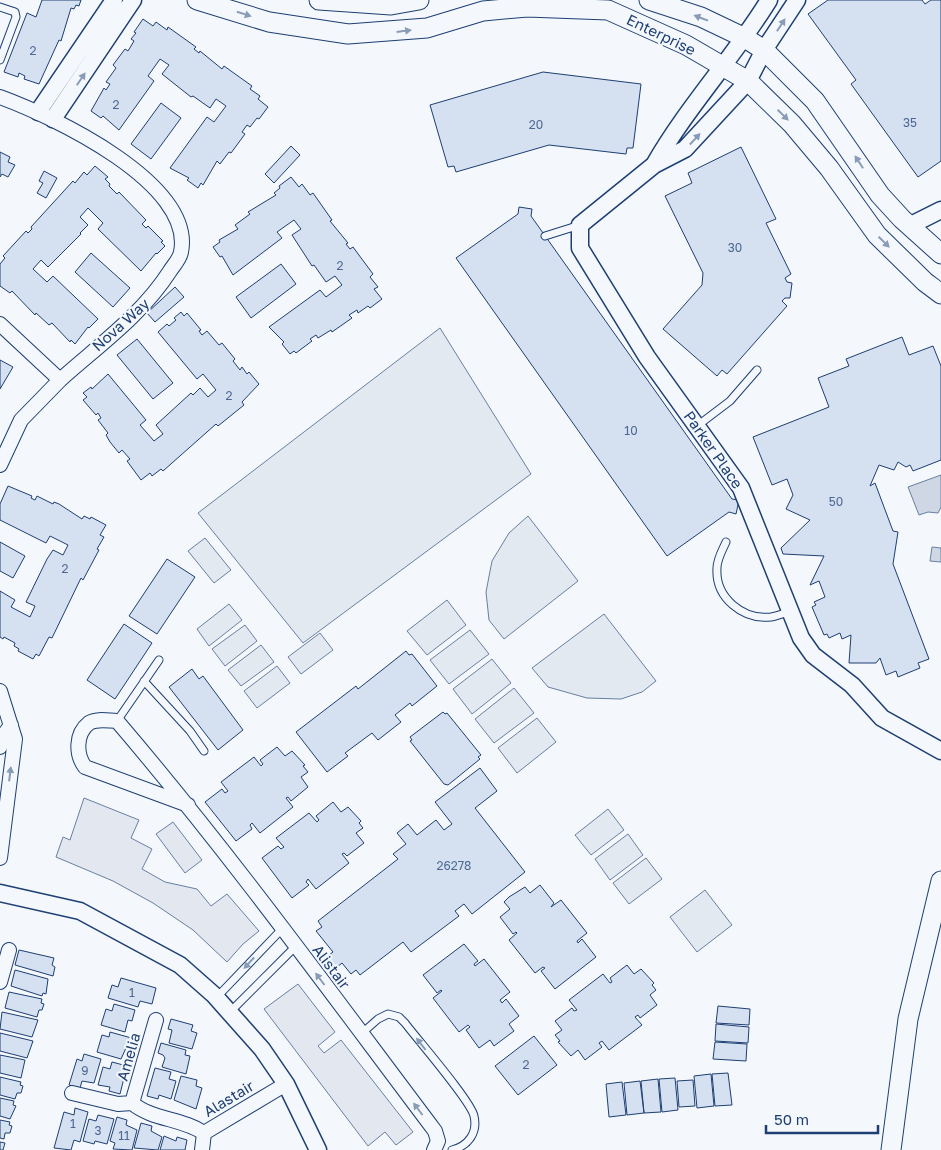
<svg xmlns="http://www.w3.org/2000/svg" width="941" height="1150" font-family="'Golos Text',sans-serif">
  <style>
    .green { fill: #e3e9f0; stroke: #687fa3 }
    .parking { fill: #e3e8f0; stroke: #687fa3 }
    .water { fill: #cfd7e4; stroke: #687fa3 }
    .building { fill: #d5e0f0; stroke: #1d3f73 }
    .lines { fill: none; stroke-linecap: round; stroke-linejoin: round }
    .service-casing { stroke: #1d3f73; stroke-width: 9 }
    .minor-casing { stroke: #1d3f73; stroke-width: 16 }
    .tertiary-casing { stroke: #1d3f73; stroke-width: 19 }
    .secondary-casing { stroke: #1d3f73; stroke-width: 21 }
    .service { stroke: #f4f7fb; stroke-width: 7 }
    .minor { stroke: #f4f7fb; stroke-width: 14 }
    .tertiary { stroke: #f4f7fb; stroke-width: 16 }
    .secondary { stroke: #f4f7fb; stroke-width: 19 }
    .oneway { fill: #889bb7 }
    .labels { text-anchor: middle; stroke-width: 4; stroke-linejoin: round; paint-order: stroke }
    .number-label { font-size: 12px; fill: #4b6792 }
    .street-label { font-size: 15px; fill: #1d3f73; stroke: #f4f7fb }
  </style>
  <rect width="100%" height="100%" fill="#f4f7fb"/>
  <path class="green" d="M440,328L531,474L303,643L198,513Z
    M528,516L578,581L504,639L489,620L486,592L492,561L509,533Z
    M205,538L231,570L214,583L188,551Z
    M447,600L466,625L427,655L407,631Z
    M229,604L242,620L209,646L197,629Z
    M604,614L656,681L642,692L621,699L587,698L548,687L532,668Z
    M245,625L257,641L225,666L212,649Z
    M470,630L489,654L449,684L430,660Z
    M320,633L333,650L301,674L288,657Z
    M261,645L274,662L241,686L228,670Z
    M492,659L511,683L472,714L453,689Z
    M277,666L290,683L257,708L244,691Z
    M514,688L534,713L494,743L475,719Z
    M537,718L556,742L517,773L498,748Z
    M608,809L624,830L591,855L575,835Z
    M628,834L643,855L610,880L595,859Z
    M646,858L662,879L629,904L613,883Z
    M705,890L732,925L697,952L670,917Z"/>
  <path class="parking" d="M84,798L139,820L131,838L152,849L142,869L165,882L197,889L211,906L227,894L259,931L243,944L227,962L193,930L153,903L113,881L56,857L63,837L70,840Z
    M173,822L202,860L185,873L156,834Z
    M298,984L335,1032L318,1046L324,1053L341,1040L413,1132L396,1145L385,1132L368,1146L264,1009Z"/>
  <path class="water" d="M941,475V507L938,513L928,512L919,515L908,487Z
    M932,547L941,548V562L930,561Z"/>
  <path class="building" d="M42,0H81L79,6L76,5L74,9L71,8L61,41L59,40L39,84L24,79L25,76L19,73L18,77L4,72L27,13L36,17Z
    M828,0H922L925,4L931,0H941V161L918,177L851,84L856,80L808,14Z
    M143,19L153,26L156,22L167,30L168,27L196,47L194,49L199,53L200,51L222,69L224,66L252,86L250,89L260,96L258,99L268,107L259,119L257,118L250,127L247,125L242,132L245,134L231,153L229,152L220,164L217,161L203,185L201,183L198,188L187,180L189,178L170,168L207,117L214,122L226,106L216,99L210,108L193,96L191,97L162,74L169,65L160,59L148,76L154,81L119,130L103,116L101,118L91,111L104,88L106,90L110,84L106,82L116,68L113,65L125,49L128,51L134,41L131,39L136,33L134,32Z
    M543,72L641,84L633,148H627L626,154L549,145L456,172L454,166L448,167L430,105Z
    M161,103L181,118L151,159L131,144Z
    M291,146L300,155L274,183L265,174Z
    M741,147L776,219L766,223L791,274L785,278L787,282L792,283L790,298H785L782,301L787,306L727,374L722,370L717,376L663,329L702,285L703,273L665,196L692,183L688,173Z
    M0,152L10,157L8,162L15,165L8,177L2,174L0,177Z
    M95,166L108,177L105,179L110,184L109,186L117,194L119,192L146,220L142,224L146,228L148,226L163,241L161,242L165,246L157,254L156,253L141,271L98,229L103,223L88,208L80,217L88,225L80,233L81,234L48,267L41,260L33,269L47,282L53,276L98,319L89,328L88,327L75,344L71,340L70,342L52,323L49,325L36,313L35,315L12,291L10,293L0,286V264L5,258L3,256L26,231L28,233L32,229L31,227L73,181L75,183L84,172L87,175Z
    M44,171L57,178L46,198L37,193L43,183L39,181Z
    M291,177L299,187L302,184L310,195L313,193L332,220L330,221L348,243L346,244L350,249L353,247L373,274L370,277L378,287L374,289L382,299L370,308L368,306L358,313L357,310L349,315L352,318L332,332L331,330L318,338L316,335L310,339L312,341L296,353L294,351L290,354L282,344L284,342L269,327L320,290L326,297L342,285L335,276L326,282L314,265L312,266L292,235L301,229L294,220L277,232L282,238L233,275L222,256L220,257L213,247L220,242L219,240L238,229L235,225L250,214L248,212L276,195L274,193L280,188L279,186Z
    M519,207L532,209L531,216L732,499L739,500L736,514L729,512L667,556L456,258L518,214Z
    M91,253L130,288L113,307L75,272Z
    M281,264L296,284L251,318L236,297Z
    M175,287L184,297L155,322L147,313Z
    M181,312L184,316L187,313L201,330L199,331L202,335L207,331L219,345L222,343L235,359L233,361L240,370L242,367L247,374L249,372L259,384L242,402L244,405L218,426L216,424L163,471L161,469L152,476L150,473L141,480L127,461L130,459L122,450L119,453L110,442L106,435L108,433L98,420L101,418L98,413L96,415L83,400L87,397L83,393L91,387L92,389L108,374L146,420L140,425L154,441L163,434L156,425L191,393L193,395L200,388L208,397L216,390L203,374L197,379L158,332L167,324L169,326L176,320L174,318Z
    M902,337L909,355L933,346L941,366V460L913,471L910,465L906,467L898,462L894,470L879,465L870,486L875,483L893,531L898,532L893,564L929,659L918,663L920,668L898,677L896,671L886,675L880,658L876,663H849L851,635L842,639L840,633L829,638L827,634L824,635L812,607L816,605L814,602L825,597L819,581L810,585L824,556L783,554L781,548L810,520L786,509L793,495L787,479L772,485L753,437L829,407L818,378L849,366L846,359Z
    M137,339L173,383L153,399L117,355Z
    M0,360L13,367L0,389Z
    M8,486L32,496L31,498L35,500L37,496L53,504L54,502L59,504L82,519L84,516L90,519L91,517L106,525L100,535L104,537L97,549L99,550L83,580L81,578L52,638L49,637L39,656L36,654L33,659L18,651L19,649L14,646L15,643L4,637L3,639L0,637V591L15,600L11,607L30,617L35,606L26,602L47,559L53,550L63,555L68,545L50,536L46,543L0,520V504Z
    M0,542L25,556L13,578L0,571Z
    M167,559L195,577L157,634L129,616Z
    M124,624L152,643L115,699L87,680Z
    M406,651L409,655L412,654L437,686L412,706L410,703L395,715L401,722L378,740L372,733L345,753L348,756L327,772L296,732L356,686L358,689Z
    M192,669L199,679L203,676L243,730L218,750L169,687Z
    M443,712L445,714L447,713L481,755L478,757L480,759L448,785L444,784L410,741L412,740L410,737Z
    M277,747L285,756L292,751L305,765L303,766L308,772L301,777L308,787L291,801L288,797L286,798L293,807L260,833L252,823L250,825L252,829L236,841L205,802L222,789L225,793L228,791L221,782L254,757L261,766L263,764L260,760Z
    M480,768L497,791L475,808L525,872L472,914L464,904L455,911L459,916L411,952L403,942L360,975L356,970L351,974L342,963L330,973L320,962L333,952L316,931L322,927L318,921L398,859L393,854L406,844L397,833L408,824L417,835L436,820L444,830L452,824L435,802Z
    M333,802L341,812L348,807L361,821L359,823L363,828L356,833L364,843L347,856L344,853L342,854L349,863L316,889L308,879L306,882L309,885L292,898L262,858L278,846L281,849L284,847L276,838L309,813L317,822L319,820L316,816Z
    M540,885L554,903L551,907L561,900L587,933L577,941L578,943L582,939L596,957L555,989L541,971L545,968L543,967L535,973L509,940L517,933L516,932L513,934L500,917L510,909L504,902L509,897L525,887L530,893Z
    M464,944L478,961L474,964L475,966L484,959L510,992L500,1000L502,1003L506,999L519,1016L509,1024L514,1031L494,1046L490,1040L479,1048L466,1030L470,1027L468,1025L459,1032L433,998L442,991L441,990L437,993L423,975Z
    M19,950L54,958L52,965L55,967L53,976L15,965Z
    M627,965L634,974L641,969L654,983L652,985L656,990L650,995L657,1005L640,1018L638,1015L635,1017L642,1025L609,1050L602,1041L599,1043L602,1047L585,1060L578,1050L571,1056L558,1042L560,1041L555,1035L562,1030L555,1021L572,1008L574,1011L577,1010L569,1000L603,974L610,983L612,982L610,978Z
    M15,970L48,979L46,994L43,993L42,996L11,986Z
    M121,978L156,988L152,1004L140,1001L138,1007L108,998L112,985L118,987Z
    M9,992L42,999L41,1003L44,1004L42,1010H39L37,1017L5,1008Z
    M114,1004L135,1010L132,1021L128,1020L125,1032L101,1025L106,1009L112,1011Z
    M718,1006L750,1009L749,1025L716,1023Z
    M2,1012L38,1020L32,1037L0,1029Z
    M171,1019L193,1025L191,1031L197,1033L192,1049L169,1043L172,1030L168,1029Z
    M716,1024L749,1027L748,1043L715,1041Z
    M110,1032L135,1039L132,1049L126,1048L121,1059L97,1052L102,1035L109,1037Z
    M0,1033L33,1041L27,1058L0,1051Z
    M534,1036L557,1065L518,1095L495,1066Z
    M715,1042L747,1044L746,1061L713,1059Z
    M161,1043L186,1050L185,1055L190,1056L186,1074L162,1067L165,1058L163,1055L158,1053Z
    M84,1054L101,1059L94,1083L82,1081L80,1088L69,1085L77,1059L82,1061Z
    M0,1055L25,1060L21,1078L0,1073Z
    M112,1062L127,1066L120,1094L109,1091L110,1087L98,1085L103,1067L110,1069Z
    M155,1068L171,1072L169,1079L176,1081L171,1099L159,1095L158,1099L147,1096Z
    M728,1073L732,1105L715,1106L712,1074Z
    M711,1074L714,1106L697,1108L694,1076Z
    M181,1076L197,1080L196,1086L202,1088L196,1109L174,1100Z
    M0,1077L21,1082L20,1085L23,1086L21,1093H17L15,1099L0,1095Z
    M675,1078L678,1110L662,1112L659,1079Z
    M658,1079L661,1112L644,1113L641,1081Z
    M693,1080L695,1106L679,1107L677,1081Z
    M640,1081L644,1113L627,1115L624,1083Z
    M622,1082L626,1115L609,1117L606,1084Z
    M0,1098L14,1101L13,1105L16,1106L10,1119L0,1116Z
    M75,1108L88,1112L80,1142L74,1140L71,1150L54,1148L64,1112L74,1115Z
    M98,1115L114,1119L107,1144L95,1141L94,1144L83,1141L89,1119L96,1121Z
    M117,1117L127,1120L126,1125L137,1130L132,1150L113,1149L115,1143L110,1141Z
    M0,1120L10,1122L9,1125L12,1126L10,1133H5L4,1139L0,1138Z
    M141,1123L152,1126L151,1131L162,1137L158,1150L134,1148Z
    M164,1136L176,1141L177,1137L187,1140L185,1150H160Z
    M0,1142L5,1143L3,1150H0Z"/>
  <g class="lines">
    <g class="service-casing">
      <path id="service" d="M0,7L15,12L16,17L0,60
        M545,236L580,225
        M697,426L730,401L757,370
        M726,542C722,551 717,559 717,568C715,598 743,620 771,617C778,616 784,613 790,611
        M144,681L190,731L204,751
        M117,721L159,660
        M217,997L282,929
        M230,1012L295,947
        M361,1034L378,1019L388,1014L399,1017L405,1023C417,1039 471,1101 474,1116C478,1133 468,1146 452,1150"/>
    </g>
    <g class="minor-casing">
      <path id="minor" d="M0,97C52,116 195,183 181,252C180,259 173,266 170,271C141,316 99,345 60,380L0,324
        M0,465L21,420L60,380
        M0,691L15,739L0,858
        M0,747L1,739L11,725
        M188,805L85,767C76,755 75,734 89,723C97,718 109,721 117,721C229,852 331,993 435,1131L438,1141L434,1150
        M0,982L9,950
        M156,1020L132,1103C152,1120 182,1118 204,1133
        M72,1093L118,1104L132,1103
        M202,1150L204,1133L286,1084"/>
    </g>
    <g class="tertiary-casing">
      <path id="tertiary" d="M797,0L764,50L748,81L685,149L654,165L580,225V248L647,357L741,488L801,638L813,655L852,685L882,718L941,751
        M38,112L114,0
        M53,119L133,0
        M654,165C687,107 734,57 769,0
        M909,226L941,210
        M0,893L80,911L180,965L214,995L262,1049L286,1084L318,1150"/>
    </g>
    <g class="secondary-casing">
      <path id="secondary" d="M197,0L269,22L348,34L427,28L483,11L527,7L608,10L686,45L748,81L792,124L829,168L877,235L925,282L941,294
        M319,0L391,5L419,0
        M649,0L701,17L745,38L764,50L815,101L880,195L902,219L941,254
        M891,1150L908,1019L941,881"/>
    </g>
    <use href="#service" class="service"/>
    <use href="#minor" class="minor"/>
    <use href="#tertiary" class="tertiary"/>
    <use href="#secondary" class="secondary"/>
  </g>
  <defs><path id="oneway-solid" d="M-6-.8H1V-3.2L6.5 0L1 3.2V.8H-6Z" transform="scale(1.25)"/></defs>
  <g class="oneway">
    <use href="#oneway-solid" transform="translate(244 14) rotate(17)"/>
    <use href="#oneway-solid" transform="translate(701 18) rotate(-159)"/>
    <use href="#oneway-solid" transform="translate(781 25) rotate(-57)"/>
    <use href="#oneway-solid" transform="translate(404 31) rotate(-7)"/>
    <use href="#oneway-solid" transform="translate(81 79) rotate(-56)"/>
    <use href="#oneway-solid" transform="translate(783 115) rotate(44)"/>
    <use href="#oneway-solid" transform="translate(695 139) rotate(-47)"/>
    <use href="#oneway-solid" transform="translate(859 162) rotate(-123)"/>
    <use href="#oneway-solid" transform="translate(884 242) rotate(44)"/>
    <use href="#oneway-solid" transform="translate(10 774) rotate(-83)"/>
    <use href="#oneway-solid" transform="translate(249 963) rotate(133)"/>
    <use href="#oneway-solid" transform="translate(320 979) rotate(-127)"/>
    <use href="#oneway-solid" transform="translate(421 1044) rotate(-128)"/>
    <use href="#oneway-solid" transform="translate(418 1109) rotate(-127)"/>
  </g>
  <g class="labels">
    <g class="number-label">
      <text x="33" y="55">2</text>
      <text x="116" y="109">2</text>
      <text x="910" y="127">35</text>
      <text x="536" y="129">20</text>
      <text x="735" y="252">30</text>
      <text x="340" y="270">2</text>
      <text x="229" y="400">2</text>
      <text x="631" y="435">10</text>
      <text x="836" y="506">50</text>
      <text x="65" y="573">2</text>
      <text x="454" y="870">26278</text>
      <text x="132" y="997">1</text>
      <text x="526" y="1069">2</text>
      <text x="85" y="1075">9</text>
      <text x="73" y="1128">1</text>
      <text x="98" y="1135">3</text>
      <text x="124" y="1140">11</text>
    </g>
    <g class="street-label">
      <text transform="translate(661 35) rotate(26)" y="5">Enterprise</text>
      <text transform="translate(121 325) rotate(-42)" y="5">Nova Way</text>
      <text transform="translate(713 450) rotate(55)" y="5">Parker Place</text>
      <text transform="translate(331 967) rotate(53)" y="5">Alistair</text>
      <text transform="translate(129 1057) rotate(-74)" y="5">Amelia</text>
      <text transform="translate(229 1099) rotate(-31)" y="5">Alastair</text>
    </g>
  </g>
  <path d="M766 1125v8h112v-8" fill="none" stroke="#1d3f73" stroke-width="2.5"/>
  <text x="774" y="1125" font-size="15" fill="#1d3f73" stroke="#f4f7fb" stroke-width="4" paint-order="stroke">50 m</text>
</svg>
